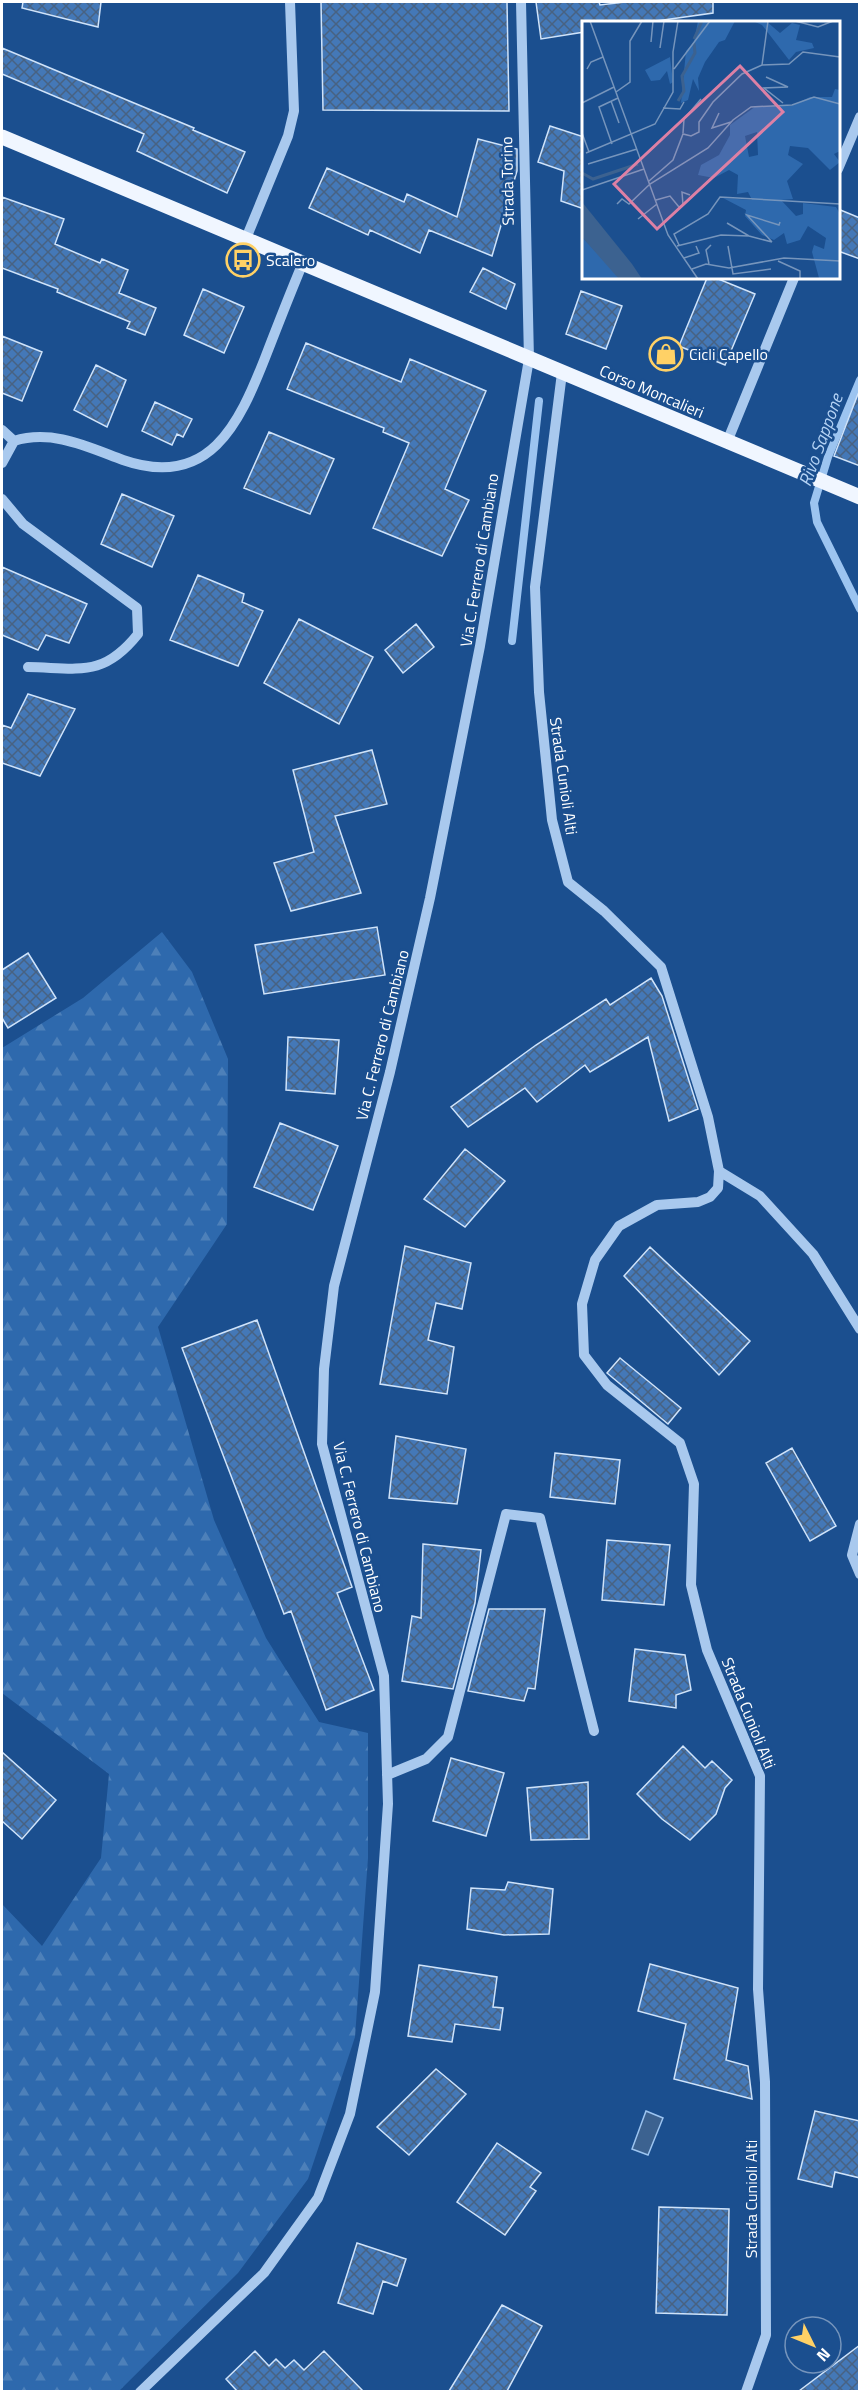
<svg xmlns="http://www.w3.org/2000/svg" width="861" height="2393" font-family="'Titillium Web',sans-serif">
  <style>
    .forest { fill: url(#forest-firs) }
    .water { fill: #3c6290; stroke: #9cc4f0; stroke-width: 1.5 }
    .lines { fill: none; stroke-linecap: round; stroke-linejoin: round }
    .stream { stroke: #9cc4f0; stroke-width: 8 }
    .building { fill: url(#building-cross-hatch); stroke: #cfe3fa; stroke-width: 1.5 }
    .minor { stroke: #a9c9ee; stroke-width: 10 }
    .major { stroke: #f0f6ff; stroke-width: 15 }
    .labels { text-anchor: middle; stroke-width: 5; stroke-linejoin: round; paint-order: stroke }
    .street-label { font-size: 16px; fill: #fff; stroke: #1b4f8f }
    .poi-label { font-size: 16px; fill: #fff; stroke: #1b4f8f; text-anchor: start }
    .water-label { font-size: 18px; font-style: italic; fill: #b5d3f5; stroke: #1b4f8f }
    .inset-river { fill: none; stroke: #3c6290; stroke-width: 3 }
    .inset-road { fill: none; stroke: #7695bc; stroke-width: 1.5 }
    .view { fill: #dd80a5; fill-opacity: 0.15; stroke: #dd80a5; stroke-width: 3 }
    .inset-edge { fill: none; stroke: #fff; stroke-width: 3 }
  </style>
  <defs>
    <pattern id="forest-firs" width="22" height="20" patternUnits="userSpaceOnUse" patternTransform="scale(1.5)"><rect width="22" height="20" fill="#2e69ad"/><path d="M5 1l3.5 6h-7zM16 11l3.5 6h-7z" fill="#4d80b9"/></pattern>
    <pattern id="building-cross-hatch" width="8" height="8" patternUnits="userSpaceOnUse" patternTransform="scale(1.5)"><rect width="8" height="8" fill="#4478b7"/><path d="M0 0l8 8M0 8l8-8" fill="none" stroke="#486282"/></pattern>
  </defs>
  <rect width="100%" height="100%" fill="#1b4f8f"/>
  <path class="forest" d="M162,932L192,972L228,1059L227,1224L158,1327L214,1520L266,1638L319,1722L368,1733V1858L355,2037L308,2179L238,2273L119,2391H2V1904L42,1946L101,1858L109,1774L2,1693V1048L83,998Z"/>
  <path class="water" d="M646,2111L663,2118L648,2155L632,2149Z"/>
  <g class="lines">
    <path class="stream" d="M860,380L828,457L814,503L817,522L860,609
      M512,641L539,401"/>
  </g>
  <path class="building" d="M23,2H101L98,27L22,8Z
    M321,2H507L509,111L323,110Z
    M536,2H599L600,5L625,2H713V13L649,22H584V32L541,39Z
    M2,48L194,128L193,130L245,152L227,193L137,151L144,134L2,74Z
    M550,126L584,137V209L561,201L564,171L538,162Z
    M478,139L517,149V171L492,256L429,230L420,253L370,230L368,235L309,208L327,168L404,202L407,194L457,217Z
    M2,197L64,219L55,244L100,263L102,259L128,270L119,293L156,308L145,335L127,328L130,322L57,292L58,289L2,268Z
    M838,209L860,218V259L838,251Z
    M483,268L515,284L506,309L470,292Z
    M707,278H716L755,294L725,365L679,346Z
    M203,289L244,307L224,353L184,335Z
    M581,291L622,306L606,349L566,334Z
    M2,336L42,352L22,401L2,393Z
    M306,343L401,382L410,359L486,391L445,489L469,500L442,556L373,528L409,443L383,432L384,428L287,389Z
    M96,365L126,380L107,427L74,410Z
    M858,394H860V466L834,456Z
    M155,402L192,419L183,437L177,434L172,445L142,431Z
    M269,432L334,459L310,514L244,488Z
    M122,494L174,516L152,567L101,544Z
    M2,567L87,604L69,643L46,635L38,650L2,635Z
    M198,575L244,594L242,602L263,611L238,666L170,640Z
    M299,619L373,657L339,724L264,683Z
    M416,624L434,647L403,673L385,650Z
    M28,694L75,709L40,776L2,763V725L11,728Z
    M372,750L387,804L335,816L361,893L291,911L274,863L314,852L293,770Z
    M377,927L385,975L264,994L255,945Z
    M28,953L56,998L8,1028L2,1018V970Z
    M651,978L662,996L698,1109L669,1121L648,1037L590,1072L585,1065L537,1102L525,1088L468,1127L451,1107L536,1045L606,999L610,1005Z
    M288,1037L339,1040L335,1094L286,1090Z
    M280,1123L338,1146L313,1210L254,1187Z
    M465,1149L505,1181L465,1227L424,1199Z
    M405,1246L471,1263L462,1309L436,1303L428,1340L454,1347L447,1394L380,1384Z
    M650,1247L750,1341L719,1375L624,1276Z
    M257,1320L352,1587L337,1593L374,1690L326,1710L291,1611L284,1614L182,1348Z
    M620,1358L681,1408L668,1424L607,1373Z
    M396,1436L466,1449L457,1504L389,1498Z
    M792,1448L836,1526L810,1541L766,1463Z
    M555,1453L620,1460L615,1504L550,1497Z
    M607,1540L670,1545L664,1605L602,1600Z
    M423,1544L481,1550L475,1603L453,1689L402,1681L412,1616L421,1618Z
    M489,1609H545L535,1689L528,1688L524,1701L468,1691Z
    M635,1649L685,1655L691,1690L676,1695V1708L629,1701Z
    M683,1746L705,1768L712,1761L732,1780L725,1788L716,1814L690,1840L662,1819L637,1794Z
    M2,1752L56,1800L22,1839L2,1821Z
    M451,1758L504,1773L486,1836L433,1821Z
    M588,1782L589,1839L531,1840L527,1788Z
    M508,1882L553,1889L549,1934L504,1935L467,1929L471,1888L505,1890Z
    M650,1964L738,1988L726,2060L748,2066L752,2099L674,2079L686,2024L638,2011Z
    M419,1965L497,1977L493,2007L503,2008L500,2030L455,2024L452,2042L408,2036Z
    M436,2069L466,2094L409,2155L377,2127Z
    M815,2111L860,2121V2178L835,2172L832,2187L798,2179Z
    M497,2143L541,2173L530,2187L536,2191L505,2235L457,2202Z
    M659,2207L729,2209L727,2315L656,2313Z
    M357,2243L406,2259L397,2286L383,2281L373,2314L338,2303Z
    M502,2305L542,2326L507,2391H449Z
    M860,2345V2391H799Z
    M255,2351L269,2366L276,2359L285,2368L294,2360L304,2370L324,2351L363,2391H237L226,2379Z"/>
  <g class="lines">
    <path class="minor" d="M838,169L860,117
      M245,241L288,136L294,111L290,2
      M562,373L535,587L539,692L552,820L568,882L604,911L661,967L708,1117L719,1171L718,1188L710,1197L698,1202L657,1205L619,1226L595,1260L582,1304L584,1355L607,1385L680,1443L694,1484L691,1585L707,1650L760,1776L758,1989L765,2082L766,2335L746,2392
      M2,430L14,441
      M727,442L794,278
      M2,463L14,441C52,429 88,447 123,460C209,490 239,424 265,358C277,327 289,296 302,265
      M2,499L23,524L137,608L138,634C103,678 79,668 28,667
      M719,1171L760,1196L813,1254L860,1329
      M860,1524L852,1555L860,1574
      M387,1775L426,1759L448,1737L506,1514L540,1518L594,1731
      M140,2392L264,2273L318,2198L350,2114L375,1992L388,1804L384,1676L322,1444L324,1369L334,1286L390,1072L430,898L480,646L529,359L521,2"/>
    <path class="major" d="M2,137L860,497"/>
  </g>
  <defs>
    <g id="bus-ring" transform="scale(1.725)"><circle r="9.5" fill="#1b4f8f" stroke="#ffd166" stroke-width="1.5"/><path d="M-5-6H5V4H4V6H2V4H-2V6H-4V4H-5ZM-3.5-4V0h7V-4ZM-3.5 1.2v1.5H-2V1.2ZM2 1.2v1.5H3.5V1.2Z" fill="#ffd166"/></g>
    <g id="shop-ring" transform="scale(1.725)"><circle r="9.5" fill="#1b4f8f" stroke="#ffd166" stroke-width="1.5"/><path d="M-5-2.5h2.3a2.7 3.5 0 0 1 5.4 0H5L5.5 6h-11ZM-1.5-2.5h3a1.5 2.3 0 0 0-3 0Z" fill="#ffd166"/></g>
  </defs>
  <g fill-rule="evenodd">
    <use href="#bus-ring" x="243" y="260"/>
    <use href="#shop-ring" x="666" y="354"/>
  </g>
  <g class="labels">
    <g class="street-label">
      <text transform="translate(507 181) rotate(-91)" y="6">Strada Torino</text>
      <text transform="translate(652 391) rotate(23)" y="6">Corso Moncalieri</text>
      <text transform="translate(479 560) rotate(-81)" y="6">Via C. Ferrero di Cambiano</text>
      <text transform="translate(564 776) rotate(82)" y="6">Strada Cunioli Alti</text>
      <text transform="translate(382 1035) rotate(-76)" y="6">Via C. Ferrero di Cambiano</text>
      <text transform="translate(360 1527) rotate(76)" y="6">Via C. Ferrero di Cambiano</text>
      <text transform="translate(749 1713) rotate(68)" y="6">Strada Cunioli Alti</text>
      <text transform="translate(751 2199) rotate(-90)" y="6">Strada Cunioli Alti</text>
    </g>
    <g class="poi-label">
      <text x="266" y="266">Scalero</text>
      <text x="689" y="360">Cicli Capello</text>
    </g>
    <g class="water-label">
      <text transform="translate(821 440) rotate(-70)" y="6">Rivo Sappone</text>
    </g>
  </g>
  <g transform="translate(582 21)">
    <rect width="258" height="258" fill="#1b4f8f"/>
    <path d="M116,0H153L143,19L137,21L123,41L116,57L117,70L111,58L106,79L99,82L104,30L112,21ZM171,0H184L198,12L210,2L218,4L214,19L230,22L232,27L214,31L207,39L180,4ZM88,36L91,61L88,63L85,50L78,59L69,60L63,49ZM253,68L258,69V130L252,133L258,141L248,149L226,127L208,125L206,134L221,143L205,160L211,178L199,179L214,195L221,193V182L254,186L258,193V258H242L237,257L230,231L232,224L242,228L244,217L226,205L218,219L205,223L202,212L192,219L180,214L163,195L164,189L141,177L170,179L166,171L155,173L156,154L147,149L132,157L116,154L119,144L137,134L148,114V104L174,85H209L228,76H250ZM175,111L176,134L167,136L163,115Z" fill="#2e69ad" fill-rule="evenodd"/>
    <path d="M0,216L34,252L37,258H0Z" fill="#2e69ad"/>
    <path d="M0,181L50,243L60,258H37L0,216Z" fill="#3c6290"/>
    <path class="inset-river" d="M112,18L120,0M96,80L102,70L100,55L113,32L112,22M0,152L11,158L56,143"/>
    <path class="inset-road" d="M8,0L86,214L116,258M213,0L236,6L251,0M69,21L71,0M78,27L82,0M180,44L186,0M5,48L9,41L21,36M92,48L128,0M184,56L206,66L182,67L201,82M34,71L48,61V20L60,0M29,80L37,102M0,82L32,66M81,87L98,88L102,81M137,92L130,107L149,101M0,112L7,131M101,112L102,98L119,78M30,123L17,86L36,77M4,132L73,103L91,71V31L96,0M6,143L55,128M67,160L91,139L101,113L109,115L117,111V101L131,81L160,53L180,44L207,43L221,31L258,36M0,169L62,148M74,179L88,175L97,186L101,184L100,171L108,174M35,183L40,178L47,183L68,163L126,127L151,99L169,86L210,84L232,76L258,83M56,198L75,183M145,202L167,215L190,221M190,221L165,194L197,204L198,201M97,224L92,213L126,193L138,176L258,183M95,225L139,214L167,215M146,225L151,253L189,248M102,237L117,232L114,225M196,240L218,250V258M127,243L124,229L129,224M110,248L124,243L147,247L202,237L258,240"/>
    <path class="view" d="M158,45L201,91L75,208L32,163Z"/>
    <rect width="258" height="258" class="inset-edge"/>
  </g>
  <rect width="861" height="2393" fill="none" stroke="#ffffff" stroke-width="6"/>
  <g transform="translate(813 2345) rotate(133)"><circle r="28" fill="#1b4f8f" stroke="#7695bc" stroke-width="1.5"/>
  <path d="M0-4.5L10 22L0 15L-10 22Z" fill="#ffd166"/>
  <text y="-9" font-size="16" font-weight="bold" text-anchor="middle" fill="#ffffff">N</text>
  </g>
</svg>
